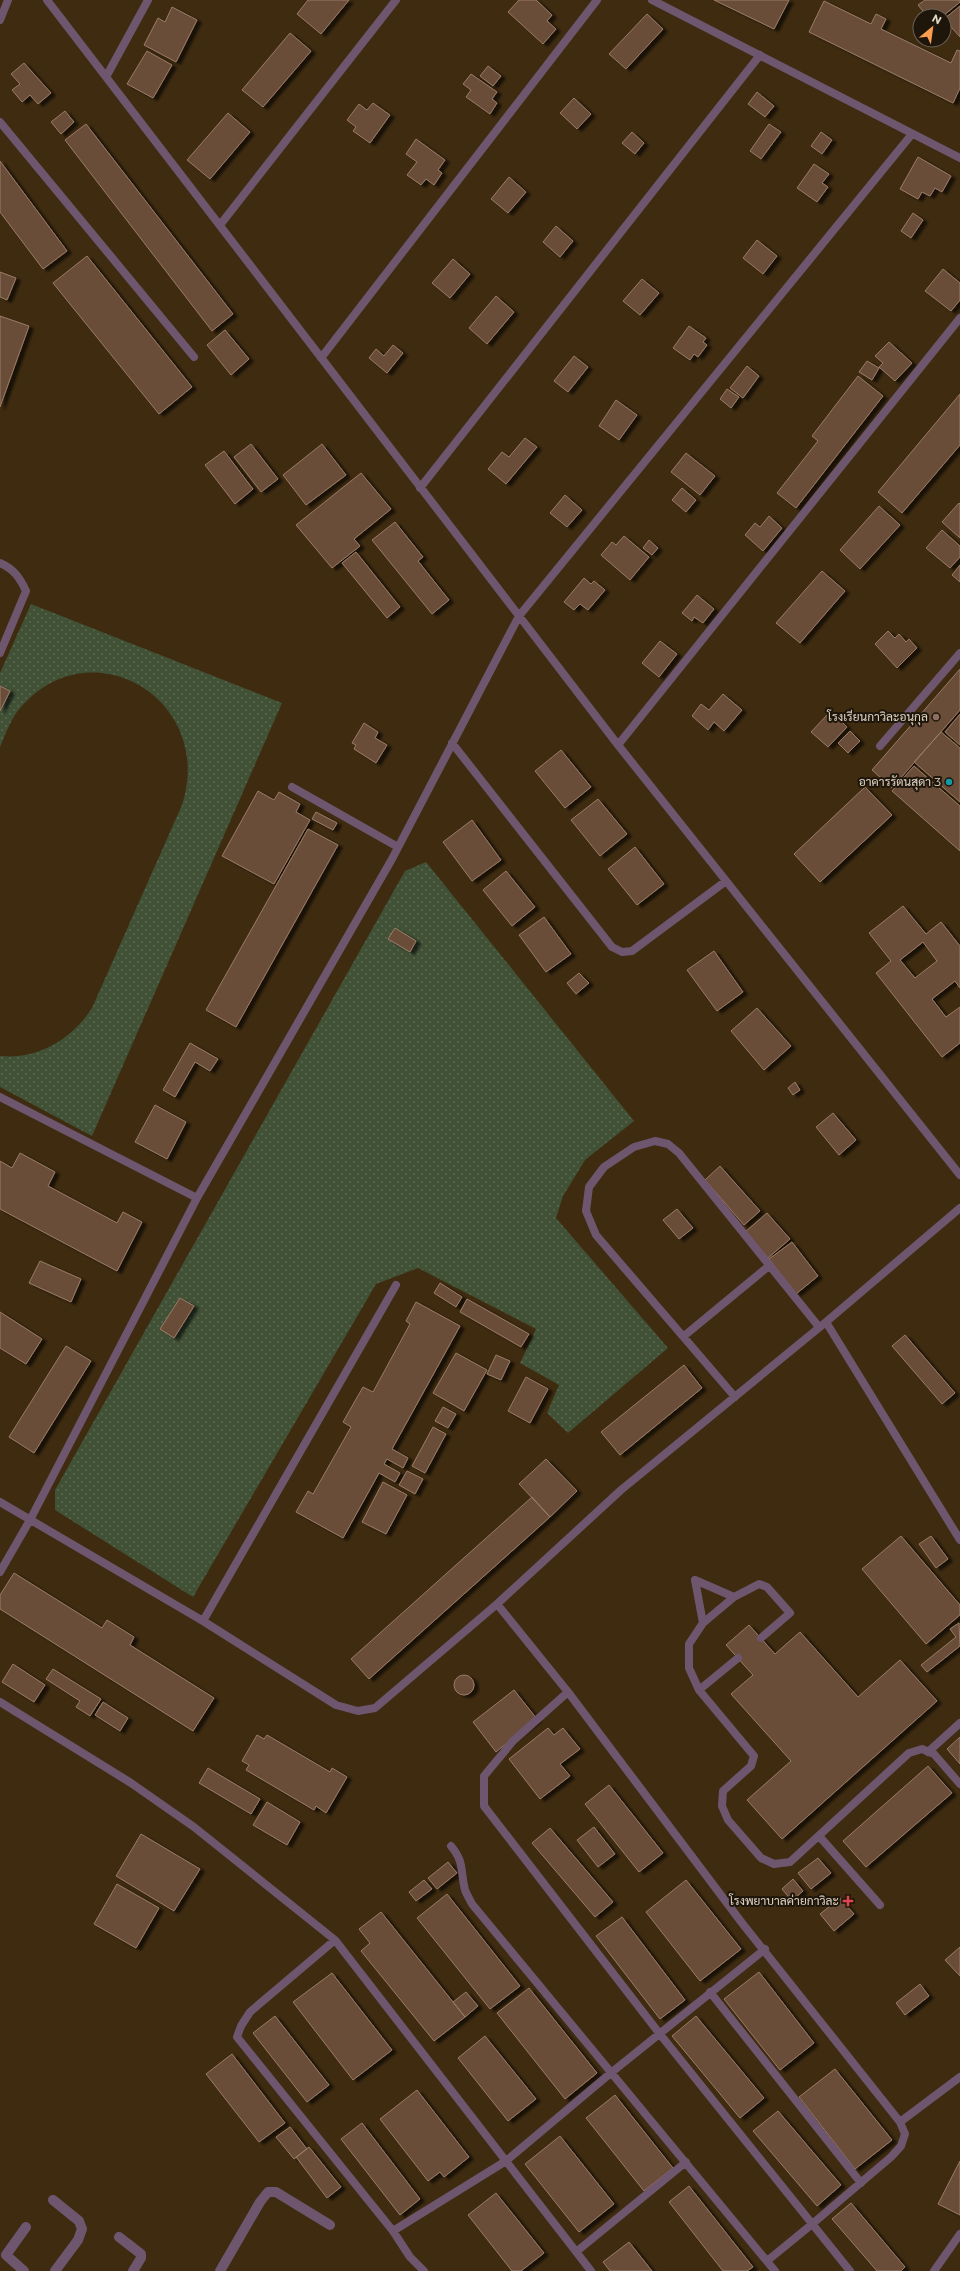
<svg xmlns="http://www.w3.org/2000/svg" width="960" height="2271" font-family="Montserrat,Sarabun,sans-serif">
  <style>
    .grass { fill: url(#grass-dots) }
    .building { fill: #694d39; stroke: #9a7b66; fill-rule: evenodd; filter: url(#shadow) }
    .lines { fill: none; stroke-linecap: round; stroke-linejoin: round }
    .service { stroke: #6f566f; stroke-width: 8 }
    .minor { stroke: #6f566f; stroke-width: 10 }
    .education-dot { fill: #8d6e63; stroke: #1e160a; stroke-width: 1.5 }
    .culture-dot { fill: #0f9aa8; stroke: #1e160a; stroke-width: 1.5 }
    .health-dot { fill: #e0444e; stroke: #1e160a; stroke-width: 1.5 }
    .labels { text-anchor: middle; stroke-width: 4; stroke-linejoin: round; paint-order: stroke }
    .poi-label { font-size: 12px; fill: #e0d4c5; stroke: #1e160a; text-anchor: end }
  </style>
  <defs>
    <pattern id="grass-dots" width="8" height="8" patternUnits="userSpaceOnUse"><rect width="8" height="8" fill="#405136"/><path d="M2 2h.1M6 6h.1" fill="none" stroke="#5b6952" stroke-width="1.8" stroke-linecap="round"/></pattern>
    <filter id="shadow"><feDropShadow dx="4.5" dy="2.5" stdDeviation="1" flood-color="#0009"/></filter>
  </defs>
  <rect width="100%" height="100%" fill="#3e2b10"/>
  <path class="grass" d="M31,604L282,703L92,1136L0,1087V1056C38,1060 72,1039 92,1008L182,805C216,699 91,626 21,707C11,718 6,733 0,747V673Z
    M426,862L634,1121L585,1160L563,1196L556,1218L668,1348L568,1433L547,1413L559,1385L520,1363L536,1329L418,1268L376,1284L193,1597L55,1510V1490L405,871Z"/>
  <path class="building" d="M308,0H349L321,34L297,14Z
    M519,0H536L552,15L547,21L556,29L543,44L508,12Z
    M714,0H789L774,29Z
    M925,0H960V2L943,16H927L918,5Z
    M824,1L871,24L876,14L886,19L881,29L951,63L957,50L960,51V88L953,103L809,32Z
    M960,6V37L944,19Z
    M172,7L197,20L176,62L144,45L158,18L165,22Z
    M647,14L663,29L626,69L609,54Z
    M290,33L311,51L263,107L242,90Z
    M147,51L172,65L153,98L127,84Z
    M24,63L51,93L38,104L30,95L22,102L12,90L20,84L11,74Z
    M488,66L501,76L493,86L480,76Z
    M471,74L497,92L492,99L497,103L490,114L466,97L471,90L463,84Z
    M757,92L774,106L765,117L748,104Z
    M574,98L591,114L577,129L560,113Z
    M373,103L390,115L370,143L353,131L356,127L347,120L359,104L367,110Z
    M65,111L74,122L61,134L51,122Z
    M228,113L250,132L210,179L187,160Z
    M86,124L233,314L212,331L65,140Z
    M769,124L781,132L761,159L750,151Z
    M632,132L644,143L635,154L622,143Z
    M821,132L832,140L822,154L811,146Z
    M416,139L445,160L438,170L442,173L434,185L426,179L421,185L407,175L417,162L406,154Z
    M918,157L951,176L942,192L935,188L930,196L922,192L918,199L900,189Z
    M0,161L67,251L43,269L0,212Z
    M814,164L829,174L822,183L828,187L817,202L797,188Z
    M509,177L526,192L508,213L491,199Z
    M913,213L923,220L911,238L901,231Z
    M556,226L573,241L560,257L543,242Z
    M757,240L777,256L763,274L743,258Z
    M87,256L192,387L159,414L53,283Z
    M453,259L470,274L450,298L432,283Z
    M943,269L960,283V300L951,311L925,291Z
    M0,272L16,278L7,300L0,297Z
    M642,279L659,293L640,315L623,301Z
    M496,296L514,312L487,344L469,328Z
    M0,316L29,326L0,407Z
    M689,326L706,338L703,342L707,345L698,357L694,354L690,360L673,348Z
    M225,330L249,359L231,375L207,345Z
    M889,342L912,363L895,381L879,367L883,363L875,356Z
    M393,345L403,353L387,373L369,358L376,349L384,356Z
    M574,356L588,367L568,392L554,381Z
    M867,361L879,368L872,380L859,372Z
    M747,366L759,376L743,398L730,388Z
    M858,376L883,396L796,508L777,493L818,441L812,436Z
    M727,389L739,397L731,408L720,399Z
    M960,394V445L902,513L878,492Z
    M616,400L637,415L619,440L599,426Z
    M525,438L537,447L506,484L488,469L502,452L509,457Z
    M251,444L278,479L261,492L234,457Z
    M322,444L346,475L306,505L283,475Z
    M224,451L253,489L235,504L205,465Z
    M686,453L715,476L700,495L671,472Z
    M361,473L391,509L354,539L360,546L332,568L296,525Z
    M682,488L696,500L686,512L672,500Z
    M565,495L582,510L567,527L550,513Z
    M959,503L960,504V538L942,522Z
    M879,506L900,525L860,569L840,550Z
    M769,516L782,528L763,551L745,535L755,523L760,527Z
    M395,522L423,557L418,561L449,600L432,614L372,540Z
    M942,530L960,546V557L950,568L926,548Z
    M624,536L649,557L630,580L601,555L612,542L616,545Z
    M649,540L658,548L652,555L643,548Z
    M356,552L400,607L387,618L342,563Z
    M960,565V582L952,575Z
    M822,571L845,591L800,643L776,623Z
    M584,578L591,584L594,581L605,590L588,610L580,604L574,610L564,602Z
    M697,595L714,609L703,623L694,617L692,621L682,613Z
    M888,631L895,638L899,634L906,642L909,639L917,648L897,668L875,644Z
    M660,641L677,654L659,677L642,663Z
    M960,669V710L892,788L872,770Z
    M0,686L10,691L0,711Z
    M723,694L742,710L724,731L714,722L708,730L692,716L701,704L709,710Z
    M828,714L836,721L838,718L847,727L828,747L811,732Z
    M960,714V745L945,732Z
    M364,723L378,732L375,738L387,745L376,763L354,749L356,745L352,743Z
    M850,731L860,741L848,753L838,743Z
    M941,732L960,748V802L914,762Z
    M561,750L591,787L565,808L535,771Z
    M914,766L960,806V851L892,791Z
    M865,787L892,815L820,882L794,854Z
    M258,791L274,800L279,792L300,804L296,812L310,820L274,884L222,856Z
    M598,799L627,834L600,856L571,820Z
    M316,812L337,823L333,830L312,819Z
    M472,820L501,860L472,881L443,842Z
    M308,829L338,845L236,1027L206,1010Z
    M635,847L664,884L637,905L608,869Z
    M506,871L535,907L512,926L483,890Z
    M903,906L926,934L941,922L960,946V988L955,981L932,999L946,1017L960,1007V1043L942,1057L876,973L891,961L869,933ZM923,942L937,961L915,978L900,960Z
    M544,917L571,954L546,972L519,935Z
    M395,928L416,941L410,952L388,939Z
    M714,951L743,992L717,1011L687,970Z
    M579,973L589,983L576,994L567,983Z
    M757,1008L791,1046L764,1070L731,1031Z
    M190,1043L218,1059L210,1071L195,1062L175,1097L163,1090Z
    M795,1082L800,1090L793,1095L788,1088Z
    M155,1105L186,1122L167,1159L135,1142Z
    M833,1113L856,1140L839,1155L816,1127Z
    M20,1153L55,1172L48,1186L117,1223L123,1212L142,1222L117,1271L0,1209V1161L12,1168Z
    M720,1166L760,1211L744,1225L705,1180Z
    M677,1209L693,1228L679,1239L663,1220Z
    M767,1213L790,1239L768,1258L745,1232Z
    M792,1242L818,1276L796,1294L769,1259Z
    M40,1261L81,1279L71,1302L29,1283Z
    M440,1283L462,1297L456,1307L434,1293Z
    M180,1298L194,1306L174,1338L160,1329Z
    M467,1299L529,1334L521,1347L460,1312Z
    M416,1302L460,1326L392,1449L408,1458L403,1468L387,1459L384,1464L400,1473L395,1482L379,1473L343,1538L296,1512L308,1491L313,1494L351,1427L343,1422L363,1387L373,1392L410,1324L406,1321Z
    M0,1312L42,1339L26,1364L0,1348Z
    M905,1335L955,1393L942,1404L892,1346Z
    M66,1346L91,1361L34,1453L9,1437Z
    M456,1353L487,1370L464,1411L433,1393Z
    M496,1355L510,1361L501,1380L487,1374Z
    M684,1365L702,1388L620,1455L601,1432Z
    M526,1377L548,1389L530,1423L508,1411Z
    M443,1407L456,1414L448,1428L435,1421Z
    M433,1427L446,1434L425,1473L412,1466Z
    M546,1459L577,1491L550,1517L519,1484Z
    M407,1471L423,1479L415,1494L399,1485Z
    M383,1482L407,1495L386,1534L362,1522Z
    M532,1497L550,1517L369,1679L351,1659Z
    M901,1536L960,1605V1615L926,1644L862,1569Z
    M931,1536L948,1559L936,1568L919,1544Z
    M14,1573L102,1628L107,1620L134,1637L130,1645L214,1698L193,1731L0,1609V1595Z
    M959,1623L960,1646L927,1672L921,1665L956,1637L950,1629Z
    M749,1625L775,1654L800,1632L858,1697L900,1660L937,1701L782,1839L747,1800L791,1761L731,1694L753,1675L726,1645Z
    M13,1664L45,1685L34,1702L2,1682Z
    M53,1669L101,1699L90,1716L76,1707L80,1701L46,1679Z
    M454 1685a10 10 0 1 1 20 0a10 10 0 1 1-20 0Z
    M514,1690L537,1719L496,1752L473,1722Z
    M103,1702L128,1718L120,1731L95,1715Z
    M548,1728L554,1735L563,1728L580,1749L560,1764L570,1776L540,1799L509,1759Z
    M257,1735L264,1739L267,1735L330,1772L332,1768L347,1777L326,1813L316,1806L314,1810L246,1770L249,1765L242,1761Z
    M960,1737V1764L947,1749Z
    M928,1766L952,1793L866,1867L843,1841Z
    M208,1768L260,1799L251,1814L199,1783Z
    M609,1785L663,1853L639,1872L585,1804Z
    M267,1802L300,1822L287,1845L253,1825Z
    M594,1827L615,1854L598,1867L577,1840Z
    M550,1828L613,1902L595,1917L532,1843Z
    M141,1834L200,1869L174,1911L116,1876Z
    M818,1858L831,1873L811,1889L798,1873Z
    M448,1862L457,1873L437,1889L428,1878Z
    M793,1879L803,1891L792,1901L782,1889Z
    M424,1880L432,1889L416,1901L409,1892Z
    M686,1880L741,1949L700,1981L646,1912Z
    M117,1884L159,1908L136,1948L94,1924Z
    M447,1894L520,1986L490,2009L417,1918Z
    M840,1898L854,1914L834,1931L820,1914Z
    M381,1912L465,2017L434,2041L361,1951L370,1943L359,1929Z
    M622,1917L685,2000L660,2019L596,1936Z
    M960,1947V1976L945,1960Z
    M759,1972L814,2043L780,2070L724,1999Z
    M332,1973L392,2050L353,2080L293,2002Z
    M920,1984L929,1996L905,2015L896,2003Z
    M529,1988L597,2073L565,2099L497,2013Z
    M466,1992L478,2006L465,2017L453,2002Z
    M275,2016L329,2085L307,2102L253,2033Z
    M696,2016L764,2098L740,2118L672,2036Z
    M485,2036L536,2099L508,2121L458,2058Z
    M232,2054L285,2123L259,2142L206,2074Z
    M835,2069L892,2140L855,2169L799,2097Z
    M417,2090L469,2157L444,2177L440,2172L428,2181L380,2119Z
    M615,2095L673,2168L644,2191L586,2118Z
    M778,2111L841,2185L817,2206L753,2131Z
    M362,2123L420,2199L400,2215L341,2139Z
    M290,2127L307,2149L294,2159L276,2137Z
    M560,2136L614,2204L579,2232L525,2164Z
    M309,2147L341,2187L327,2198L296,2157Z
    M960,2161V2215L938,2204Z
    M689,2186L753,2267L747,2271H723L669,2202Z
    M496,2193L544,2253L521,2271H512L468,2215Z
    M851,2203L905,2267L901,2271H877L832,2219Z
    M629,2242L652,2271H610L603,2262Z"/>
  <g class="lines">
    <path class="service" d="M47,0L618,745L960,1175
      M652,0L960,158
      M0,20L8,0
      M106,77L148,0
      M0,122L194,357
      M220,225L396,0
      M321,358L597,0
      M420,488L760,55
      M0,563C14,569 20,578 26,591L0,653
      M452,743L612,947L622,952L632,951L726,881
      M618,745L960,318
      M880,746L960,653
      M292,787L398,847
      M0,1097L197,1198
      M826,1322L960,1540
      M684,1336L770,1265
      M735,1397L596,1235L586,1211L589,1187L604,1167L634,1147L655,1141L668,1144L679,1153L819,1327
      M0,1502L203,1621L336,1705L358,1711L375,1708L497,1604L621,1490L826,1322L960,1208
      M0,1572L30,1520L197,1198L392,859L519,616L912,134
      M695,1580L734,1597L759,1584L767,1587L790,1613L761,1638
      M695,1580L703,1623L689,1644V1668L699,1690
      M497,1604L568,1692L742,1923L900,2122L905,2134L901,2146L891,2157L811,2225L767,2261
      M203,1621L396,1285
      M703,1623L734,1597
      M738,1658L699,1690L754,1756L751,1766L723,1791L722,1806L728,1820L761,1858L774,1864L790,1862L909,1753L922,1749L934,1754L960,1784
      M568,1692L513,1741L484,1776V1806L659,2033L850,2271
      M0,1702L131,1783L194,1827L335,1940L591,2271
      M928,1752L960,1723
      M819,1836L880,1905
      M451,1846C465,1863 460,1871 465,1890C467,1895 470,1900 472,1904L775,2271
      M335,1940L250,2012L241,2026L237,2037L393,2231L506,2161L612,2072L765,1949
      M710,1992L861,2183
      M900,2122L960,2077
      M393,2231L410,2257L424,2271
      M576,2252L686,2162
      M934,2271L960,2234"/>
    <path class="minor" d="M53,2200L79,2221L82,2229L78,2240L55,2271
      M119,2237L141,2254V2258L133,2271
      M24,2271L6,2255L26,2227
      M220,2271L260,2202L268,2192H276L330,2225"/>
  </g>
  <circle class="education-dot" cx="936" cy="717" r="4"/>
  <circle class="culture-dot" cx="949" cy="782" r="4"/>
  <path class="health-dot" d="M846 1895h4v4h4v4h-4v4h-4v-4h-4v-4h4z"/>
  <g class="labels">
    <g class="poi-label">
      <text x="928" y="721">โรงเรียนกาวิละอนุกุล</text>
      <text x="941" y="786">อาคารรัตนสุดา 3</text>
      <text x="839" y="1905">โรงพยาบาลค่ายกาวิละ</text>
    </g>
  </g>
  <g transform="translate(932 28) rotate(29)"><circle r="19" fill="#1e160a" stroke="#6c6255"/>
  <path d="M0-3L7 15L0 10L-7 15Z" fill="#fa9f4f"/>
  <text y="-6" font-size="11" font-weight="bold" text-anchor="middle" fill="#e0d4c5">N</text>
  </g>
</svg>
